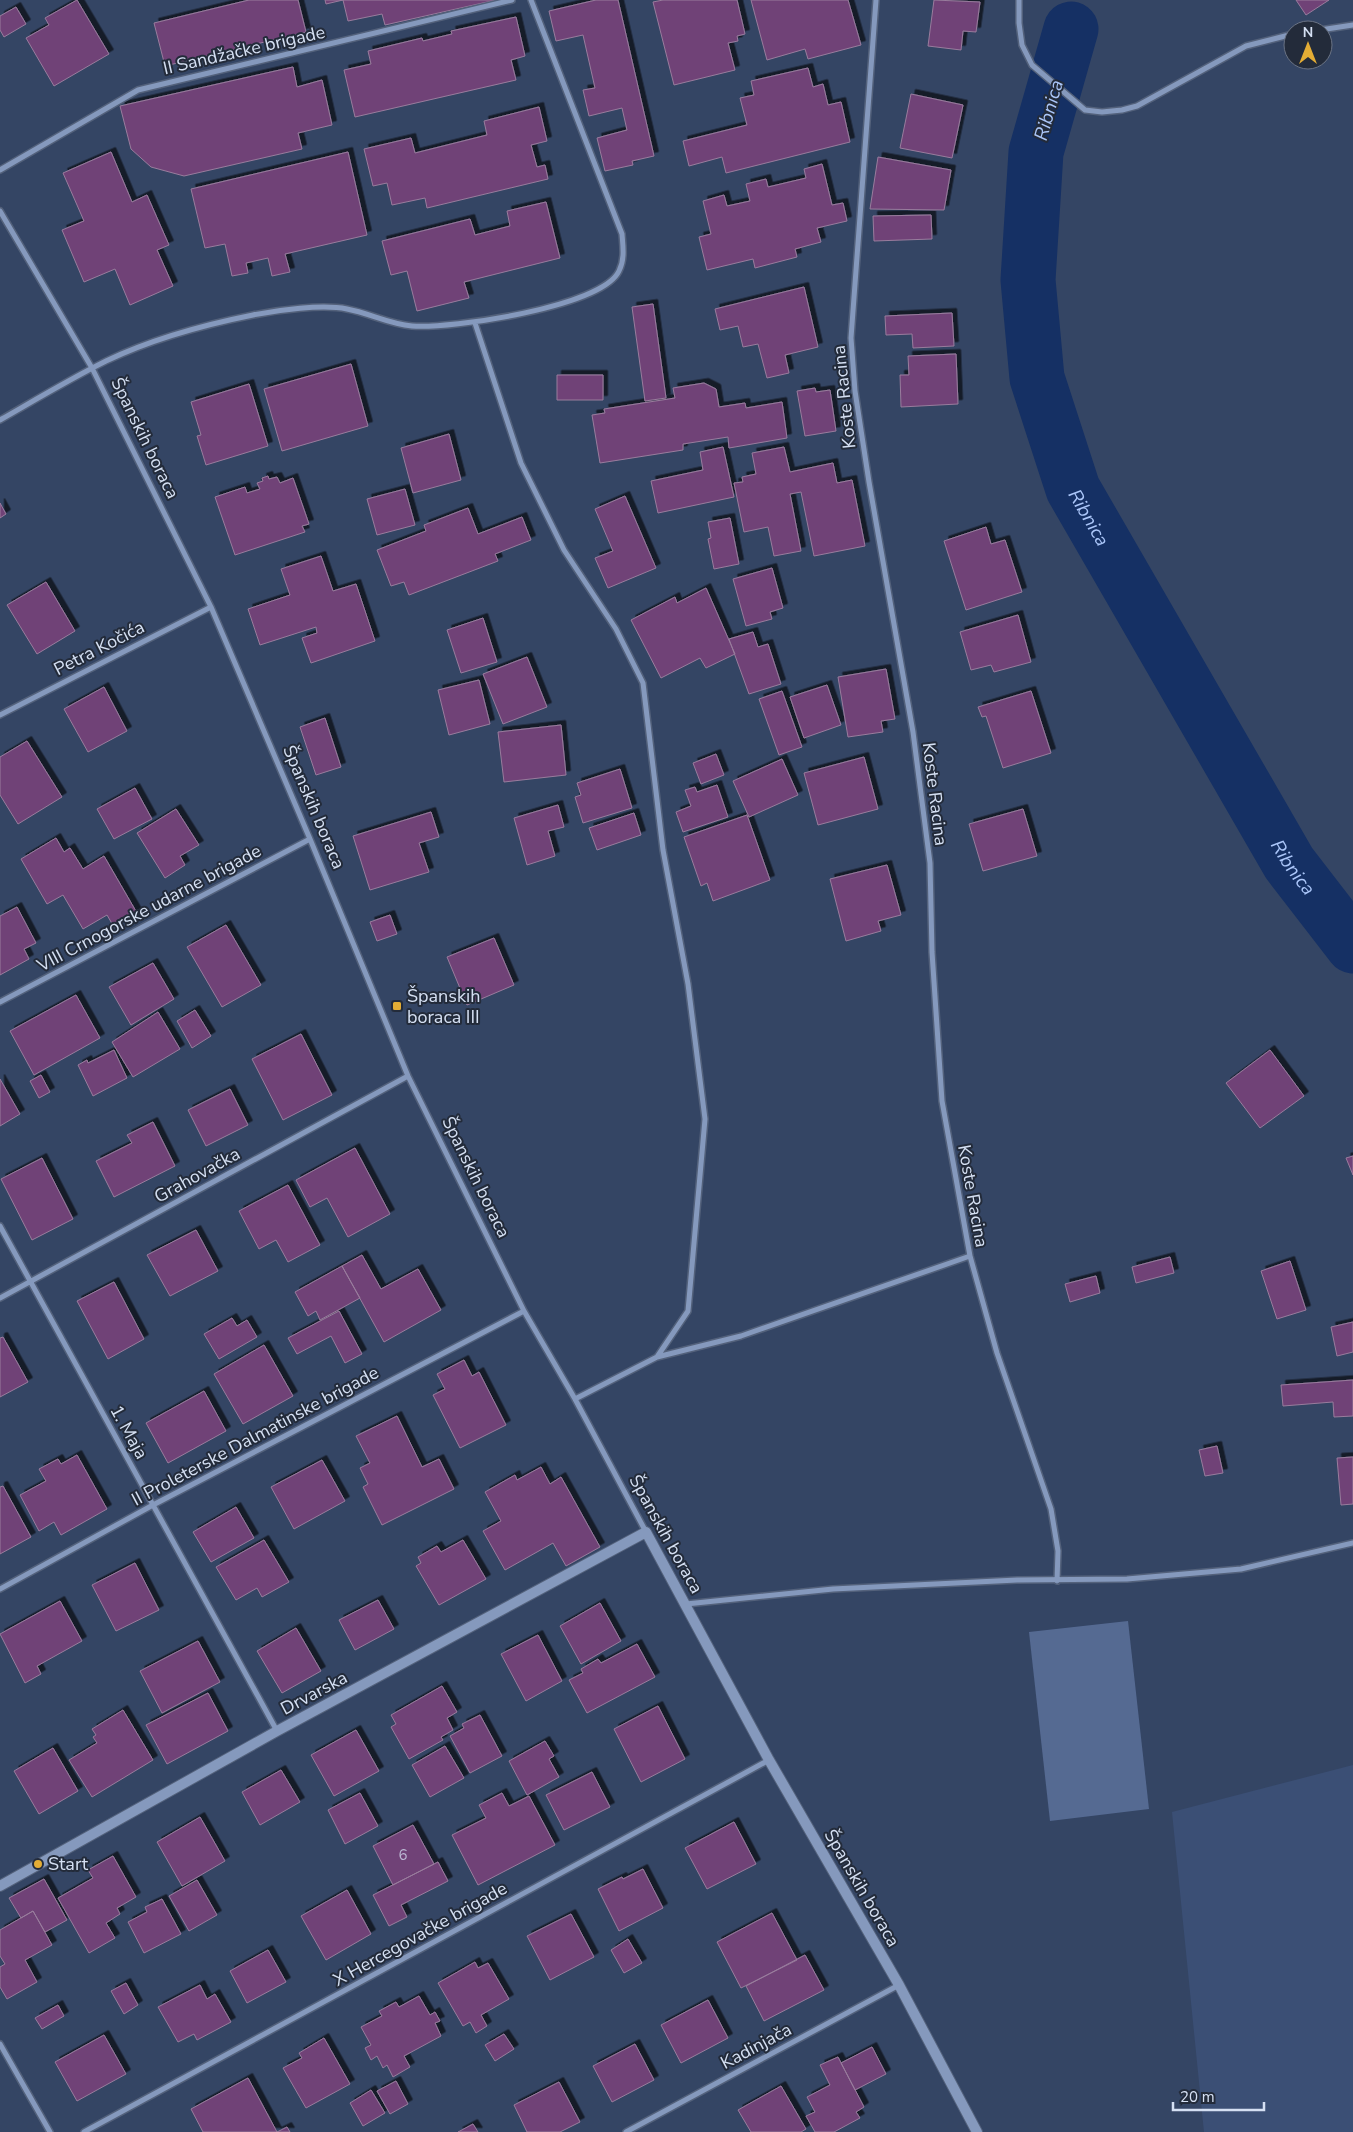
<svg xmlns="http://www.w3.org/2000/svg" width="1353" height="2132" font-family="'Nunito Sans',sans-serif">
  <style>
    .built { fill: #3b4f75 }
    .green { fill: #556a92 }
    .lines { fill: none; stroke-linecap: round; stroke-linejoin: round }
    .river { stroke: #153064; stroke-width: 55 }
    .building { fill: #704377; stroke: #997c9d; filter: url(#shadow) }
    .minor-casing { stroke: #53617b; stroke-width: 8 }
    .secondary-casing { stroke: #53617b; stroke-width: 12 }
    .minor { stroke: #8599bd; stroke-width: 5 }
    .secondary { stroke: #8599bd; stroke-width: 10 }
    .poi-dot { fill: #e4ad35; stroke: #232b3a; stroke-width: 2 }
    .labels { text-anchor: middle; stroke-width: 4; stroke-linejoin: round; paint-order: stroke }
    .number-label { font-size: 15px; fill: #bcb9d4 }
    .street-label { font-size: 18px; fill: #d5e0f3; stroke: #232b3a }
    .poi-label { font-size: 18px; fill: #d5e0f3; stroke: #232b3a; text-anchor: start }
    .water-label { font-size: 19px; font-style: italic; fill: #abc6f9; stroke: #232b3a }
  </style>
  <defs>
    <filter id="shadow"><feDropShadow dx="4.5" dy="-4.5" stdDeviation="0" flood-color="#0009"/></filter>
  </defs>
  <rect width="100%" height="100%" fill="#344564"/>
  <path class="built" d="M1353,1765V2132H1204L1172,1812Z"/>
  <path class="green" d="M1128,1621L1149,1809L1050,1821L1029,1632Z"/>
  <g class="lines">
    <path class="river" id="s1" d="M1071,29L1036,152L1028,280L1037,378L1073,489L1289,863L1353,946"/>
  </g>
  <path class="building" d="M77,0L109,54L54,86L26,38L49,25L45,18Z
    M249,0H298L306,32L165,66L154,23Z
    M325,0H343L326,4Z
    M343,0H496L385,25L382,14L348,21Z
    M596,0H618L654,156L632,161L633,165L605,171L597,138L627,130L622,108L589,116L583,90L595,88L583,35L556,41L549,11Z
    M663,0H737L745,34L737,36L738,41L728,43L735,70L674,85L653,2Z
    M751,0H848L861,45L808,59L805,49L767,60Z
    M934,0L980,2L976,32L963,31L961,50L928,46Z
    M1296,0H1329L1306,15Z
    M16,7L26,24L4,37L0,30V16Z
    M516,17L525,56L511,60L516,80L355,117L344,70L371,64L368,51L422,38L423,41L452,34L451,31Z
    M293,67L297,87L322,80L332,125L298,133L302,149L184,176L151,167L131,149L120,106Z
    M808,68L813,87L823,84L828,105L841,102L850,142L726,173L722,157L689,166L683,141L747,125L740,98L754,95L751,81Z
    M911,94L963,105L952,158L900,148Z
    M539,107L547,141L531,145L537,167L545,165L548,179L427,208L425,198L392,205L387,183L373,186L364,149L411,138L415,153L487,135L484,121Z
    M111,152L132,202L147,195L169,245L157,250L173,286L130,305L115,269L84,282L62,230L84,221L63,173Z
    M348,152L367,235L285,254L290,272L272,276L268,258L246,263L248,273L232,276L225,244L205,248L191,189Z
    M878,157L951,170L944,210L870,209Z
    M822,164L832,205L843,203L847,221L817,228L821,242L795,249L797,257L755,268L753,259L707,270L699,237L711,234L703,201L724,195L727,206L750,201L746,184L766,179L768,187L806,178L804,169Z
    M546,202L560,258L464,282L469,298L417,311L407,271L391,275L382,241L470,219L475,235L510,226L507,211Z
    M931,215L932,239L874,241L873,216Z
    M804,287L818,347L785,355L789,373L767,378L758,344L743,347L738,326L720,330L715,309Z
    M653,304L666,398L645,401L632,307Z
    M952,313L954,346L913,348L912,334L886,335L885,316Z
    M956,354L958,404L901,407L900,375H909L908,356Z
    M351,364L368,426L282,451L264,389Z
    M557,375H603V400H557Z
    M704,383L716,389L719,407L745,403L746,408L782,402L787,438L729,448L728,437L683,444V450L600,463L592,415L605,413L604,409L675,398L673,388Z
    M249,384L268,446L206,465L197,436L201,435L191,402Z
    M815,388L816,392L830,390L836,431L805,436L797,391Z
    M449,434L461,480L413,493L401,448Z
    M723,447L734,497L658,513L651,481L703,470L700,452Z
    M784,447L790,472L833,463L837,483L852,480L865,546L814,556L801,492L790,494L801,551L774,556L768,527L744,532L734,483L743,482L742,477L756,474L752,453Z
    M268,476L269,479L277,477L280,483L293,478L309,524L302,526L305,532L235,555L215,497L245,487L247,493L260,489L257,483L263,481L262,478Z
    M405,489L415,525L377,535L367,499Z
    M625,496L656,568L608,588L595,558L613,551L595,509Z
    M0,503L6,514L0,518Z
    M468,508L478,534L522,517L531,540L495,554L498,561L409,595L404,582L391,586L377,550L426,531L424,525Z
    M730,518L739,564L714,569L708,539L711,538L708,522Z
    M986,527L991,544L1005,540L1022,592L966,610L944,541Z
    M321,556L333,591L356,584L375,641L311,663L302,638L317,633L316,627L260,645L248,609L290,595L281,569Z
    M772,568L783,608L770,612L772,619L746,626L733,579Z
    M46,582L75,631L37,654L7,605Z
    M706,588L735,654L706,668L700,658L661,678L631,620L675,597L677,603Z
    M1018,615L1031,662L994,672L991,665L971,670L960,632Z
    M483,618L497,662L461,673L447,630Z
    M753,632L758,647L768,644L781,684L749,694L729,639Z
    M527,657L547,707L503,724L483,674Z
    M886,669L895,719L881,721L883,732L848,737L838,677Z
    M479,680L490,724L449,735L438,690Z
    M827,685L841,725L804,738L790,697Z
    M104,687L127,731L88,752L64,709Z
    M782,691L802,747L779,755L759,699Z
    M1031,691L1051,753L1003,768L986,716L982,717L978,707Z
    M325,718L341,767L316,775L300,727Z
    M561,725L566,775L504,782L498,732Z
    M27,741L62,797L18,824L0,795V757Z
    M716,754L724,775L701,784L693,763Z
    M864,757L878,809L818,825L804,773Z
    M782,759L798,795L749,817L733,781Z
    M620,769L632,808L583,823L575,797L581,795L577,783Z
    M717,785L728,817L683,832L676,812L691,806L685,790L695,787L697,792Z
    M135,788L152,819L114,839L97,809Z
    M558,805L564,827L548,831L555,856L527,865L514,818Z
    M176,809L199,845L180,856L185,865L165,878L137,833Z
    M1023,809L1037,856L983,871L969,824Z
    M431,812L439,837L419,843L429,872L370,890L353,836Z
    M634,813L641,835L597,850L589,828Z
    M747,815L770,880L713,901L707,883L701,886L684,837Z
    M56,838L64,852L70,848L83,869L104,856L137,913L114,927L107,915L83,929L63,895L47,904L21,859Z
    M887,865L901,915L878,921L881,931L846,941L830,879Z
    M17,907L36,943L24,949L29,959L0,975V916Z
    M390,915L397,934L377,941L370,922Z
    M226,925L261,985L222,1007L187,947Z
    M494,938L514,985L467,1005L447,957Z
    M153,963L174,999L131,1025L109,987Z
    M76,995L100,1038L34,1075L10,1031Z
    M195,1010L211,1036L192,1048L177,1021Z
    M158,1012L180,1049L133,1077L112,1042Z
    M301,1034L332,1095L283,1120L252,1059Z
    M114,1050L127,1078L93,1096L78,1065L87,1060L88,1063Z
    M1270,1050L1304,1096L1260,1128L1226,1083Z
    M41,1075L50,1092L39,1098L30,1081Z
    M0,1079L20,1114L0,1126Z
    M230,1089L248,1125L206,1146L188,1110Z
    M153,1122L175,1166L114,1197L96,1161L132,1143L127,1135Z
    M355,1148L390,1214L348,1237L327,1198L310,1207L296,1180Z
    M1353,1156V1175L1346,1158Z
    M42,1158L73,1219L32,1240L1,1179Z
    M288,1185L320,1245L288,1262L276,1240L259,1249L239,1211Z
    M196,1230L218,1271L170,1296L147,1255Z
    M362,1255L381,1289L418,1269L441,1310L384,1342L342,1266Z
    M1170,1257L1174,1273L1136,1283L1132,1267Z
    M1290,1261L1306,1310L1277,1319L1261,1271Z
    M342,1266L360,1298L320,1320L316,1311L308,1316L295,1292Z
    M1096,1276L1100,1293L1070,1302L1065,1284Z
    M114,1282L144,1339L108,1359L77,1301Z
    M339,1311L362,1354L345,1363L331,1336L297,1354L288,1338Z
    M232,1318L237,1326L247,1320L257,1337L219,1359L204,1334Z
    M1353,1322V1352L1337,1356L1331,1327Z
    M3,1337L28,1382L0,1397V1338Z
    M264,1345L293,1396L243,1424L214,1374Z
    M464,1360L472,1376L479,1372L506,1425L460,1448L433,1395L445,1389L437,1374Z
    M1353,1380V1416L1334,1417L1333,1402L1283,1406L1281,1385Z
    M204,1391L226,1431L168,1463L146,1423Z
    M397,1416L422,1467L439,1459L454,1489L382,1525L363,1487L368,1484L360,1468L370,1463L356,1436Z
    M1217,1446L1223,1473L1205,1476L1199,1450Z
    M77,1455L107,1509L61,1535L54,1522L39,1531L20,1495L46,1481L39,1469L58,1459L61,1464Z
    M1353,1457V1504L1341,1505L1337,1458Z
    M322,1460L345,1501L294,1529L271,1487Z
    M541,1467L550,1484L561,1477L600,1547L566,1566L553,1543L505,1570L483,1531L501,1521L485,1492L515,1475L517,1480Z
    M3,1486L31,1537L0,1554V1487Z
    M236,1507L254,1538L211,1562L193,1532Z
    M264,1540L289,1582L262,1597L257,1588L236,1600L216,1567Z
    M463,1540L486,1579L439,1605L416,1566L421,1563L418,1557L437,1546L441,1552Z
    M135,1563L159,1610L116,1631L92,1585Z
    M378,1600L394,1629L355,1650L339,1620Z
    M60,1601L82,1641L37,1666L41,1674L25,1683L0,1634Z
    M600,1603L621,1641L581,1664L560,1626Z
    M296,1628L321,1671L282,1693L257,1651Z
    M538,1635L562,1681L526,1701L501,1654Z
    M198,1641L220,1682L162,1713L140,1671Z
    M637,1644L655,1677L587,1713L569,1680L583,1673L581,1669L598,1659L601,1663Z
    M442,1686L457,1712L447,1718L453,1730L441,1737L443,1740L409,1759L391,1727L396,1724L391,1715Z
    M208,1693L228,1731L167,1764L146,1725Z
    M658,1706L685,1759L641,1782L614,1729Z
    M123,1710L153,1760L92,1797L69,1760L97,1743L93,1737L96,1735L92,1729Z
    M480,1715L502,1756L470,1773L450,1736L464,1728L462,1724Z
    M356,1730L379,1771L334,1796L311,1755Z
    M545,1741L554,1756L549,1759L559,1777L527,1795L509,1761Z
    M445,1746L464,1778L430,1797L412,1765Z
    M53,1748L78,1791L39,1814L14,1771Z
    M281,1770L300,1802L260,1825L242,1792Z
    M592,1772L610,1807L564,1830L546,1795Z
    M360,1793L378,1826L345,1844L328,1810Z
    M502,1793L509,1806L529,1796L555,1845L478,1885L452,1835L486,1818L479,1805Z
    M200,1817L225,1861L182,1886L157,1842Z
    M734,1822L756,1864L707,1889L685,1848Z
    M413,1825L434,1864L393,1885L373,1846Z
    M113,1856L136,1897L117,1908L120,1914L106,1923L115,1938L89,1953L58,1898L93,1878L88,1870Z
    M438,1862L448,1881L401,1905L407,1917L389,1926L373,1895Z
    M643,1869L663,1908L619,1931L598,1889L622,1877L623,1879Z
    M44,1879L67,1920L45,1932L33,1911L21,1918L9,1898Z
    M197,1880L217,1915L189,1931L169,1896Z
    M347,1890L371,1934L326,1960L301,1916Z
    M162,1899L181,1934L144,1953L128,1922L147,1912L145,1907Z
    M33,1911L52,1945L25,1960L37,1982L7,1999L0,1987V1967L5,1964L0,1956V1930Z
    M772,1913L797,1960L741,1988L717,1942Z
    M571,1914L594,1957L550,1980L527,1936Z
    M628,1939L642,1963L624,1973L611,1950Z
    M268,1950L286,1982L247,2003L230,1971Z
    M805,1955L824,1990L764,2021L746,1986Z
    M475,1962L478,1968L488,1963L509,1999L481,2015L487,2026L476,2033L470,2022L463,2026L438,1983Z
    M126,1983L138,2005L124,2014L111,1991Z
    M200,1985L207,1999L215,1994L231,2022L197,2040L194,2034L178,2042L158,2007Z
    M419,1996L430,2015L435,2012L440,2021L435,2023L441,2036L404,2056L410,2067L393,2077L387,2065L383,2068L377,2056L371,2060L365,2048L371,2045L361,2027L382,2016L379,2011L396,2002L399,2007Z
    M708,2000L728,2038L681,2063L661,2025Z
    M58,2005L64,2016L42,2029L35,2018Z
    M504,2034L514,2049L495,2061L485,2045Z
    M104,2035L126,2074L77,2101L55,2062Z
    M324,2038L350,2084L306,2108L283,2068L302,2058L299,2053Z
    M635,2044L654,2080L612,2102L593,2066Z
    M872,2047L886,2074L855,2090L841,2063Z
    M838,2057L864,2107L856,2112L860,2118L834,2132H815L806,2116L815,2112L807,2097L830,2085L820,2065Z
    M248,2078L277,2132H203L191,2109Z
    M396,2081L408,2104L390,2114L377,2091Z
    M559,2082L580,2122L560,2132H527L514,2105Z
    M781,2086L806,2129L801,2132H751L738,2110Z
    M371,2090L385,2113L363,2126L350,2103Z
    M473,2124L478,2132H458Z
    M287,2127L290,2132H276H277Z"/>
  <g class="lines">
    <g class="minor-casing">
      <path id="minor" d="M876,0L851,338L855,391L869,482L913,732L930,863L932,952L942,1101L970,1256L997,1353L1051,1509L1058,1551L1057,1581
        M1019,0V23L1022,45L1032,65L1085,110L1102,112L1122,110L1137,106L1246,46L1293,34
        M1320,30L1353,25
        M0,170L138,90L512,0
        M0,211L92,368L211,607L310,839L408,1076L524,1311L575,1399L646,1532
        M475,323L521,463L564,550L616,629L643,683L663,850L688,984L705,1119L688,1311L657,1357L575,1399
        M0,420C35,400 70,379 106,361C152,339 203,325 253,315C278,310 322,304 347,309C369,313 389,324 412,326C451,329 602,307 619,271C625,259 623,247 622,234L531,0
        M0,715L211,607
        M0,1002L310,839
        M0,1226L277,1731
        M0,1298L408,1076
        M657,1357L741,1336L970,1256
        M0,1589L153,1505L524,1311
        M686,1604L833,1589L1017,1580L1127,1579L1241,1569L1353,1543
        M0,2044L50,2132
        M84,2132L769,1760
        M626,2132L899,1985"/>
    </g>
    <g class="secondary-casing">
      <path id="secondary" d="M0,1886L277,1731L646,1532L769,1760L899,1985L977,2132"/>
    </g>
    <use href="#minor" class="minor"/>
    <use href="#secondary" class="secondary"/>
  </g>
  <g class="poi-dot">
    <rect x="392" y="1001" width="10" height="10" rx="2.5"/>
    <circle cx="38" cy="1864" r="5"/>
  </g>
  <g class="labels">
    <g class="number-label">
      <text x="403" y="1860">6</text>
    </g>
    <g class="street-label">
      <text transform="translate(244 50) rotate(-13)" y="6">II Sandžačke brigade</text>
      <text transform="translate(844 397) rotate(-96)" y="6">Koste Racina</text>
      <text transform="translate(145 438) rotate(64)" y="6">Španskih boraca</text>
      <text transform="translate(99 648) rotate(-27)" y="6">Petra Kočića</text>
      <text transform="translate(935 794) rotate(83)" y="6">Koste Racina</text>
      <text transform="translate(314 807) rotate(67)" y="6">Španskih boraca</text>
      <text transform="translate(149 908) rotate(-28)" y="6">VIII Crnogorske udarne brigade</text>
      <text transform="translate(197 1175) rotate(-29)" y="6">Grahovačka</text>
      <text transform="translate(476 1177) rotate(64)" y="6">Španskih boraca</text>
      <text transform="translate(973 1196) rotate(80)" y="6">Koste Racina</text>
      <text transform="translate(129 1432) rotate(61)" y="6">1. Maja</text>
      <text transform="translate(255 1436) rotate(-28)" y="6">II Proleterske Dalmatinske brigade</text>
      <text transform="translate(666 1534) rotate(61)" y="6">Španskih boraca</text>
      <text transform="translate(314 1693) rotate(-28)" y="6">Drvarska</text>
      <text transform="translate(862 1888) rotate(60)" y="6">Španskih boraca</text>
      <text transform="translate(420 1934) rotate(-29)" y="6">X Hercegovačke brigade</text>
      <text transform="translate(756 2046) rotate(-28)" y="6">Kadinjača</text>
    </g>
    <g class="poi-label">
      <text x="407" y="1002">Španskih<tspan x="407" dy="21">boraca III</tspan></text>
      <text x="48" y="1870">Start</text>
    </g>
    <g class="water-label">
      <text transform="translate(1048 110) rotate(-74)" y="7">Ribnica</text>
      <text dy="7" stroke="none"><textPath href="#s1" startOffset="504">Ribnica</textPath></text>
      <text dy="7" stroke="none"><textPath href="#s1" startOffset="909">Ribnica</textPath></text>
    </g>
  </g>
  <g transform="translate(1308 45)"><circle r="24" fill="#232b3a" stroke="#6a7384"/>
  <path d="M0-4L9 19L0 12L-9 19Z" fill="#e4ad35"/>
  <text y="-8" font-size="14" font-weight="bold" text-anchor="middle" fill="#d5e0f3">N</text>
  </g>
  <path d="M1173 2102v8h91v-8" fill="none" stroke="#d5e0f3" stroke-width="2.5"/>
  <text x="1180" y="2102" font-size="15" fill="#d5e0f3" stroke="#232b3a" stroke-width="4" paint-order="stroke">20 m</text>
</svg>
